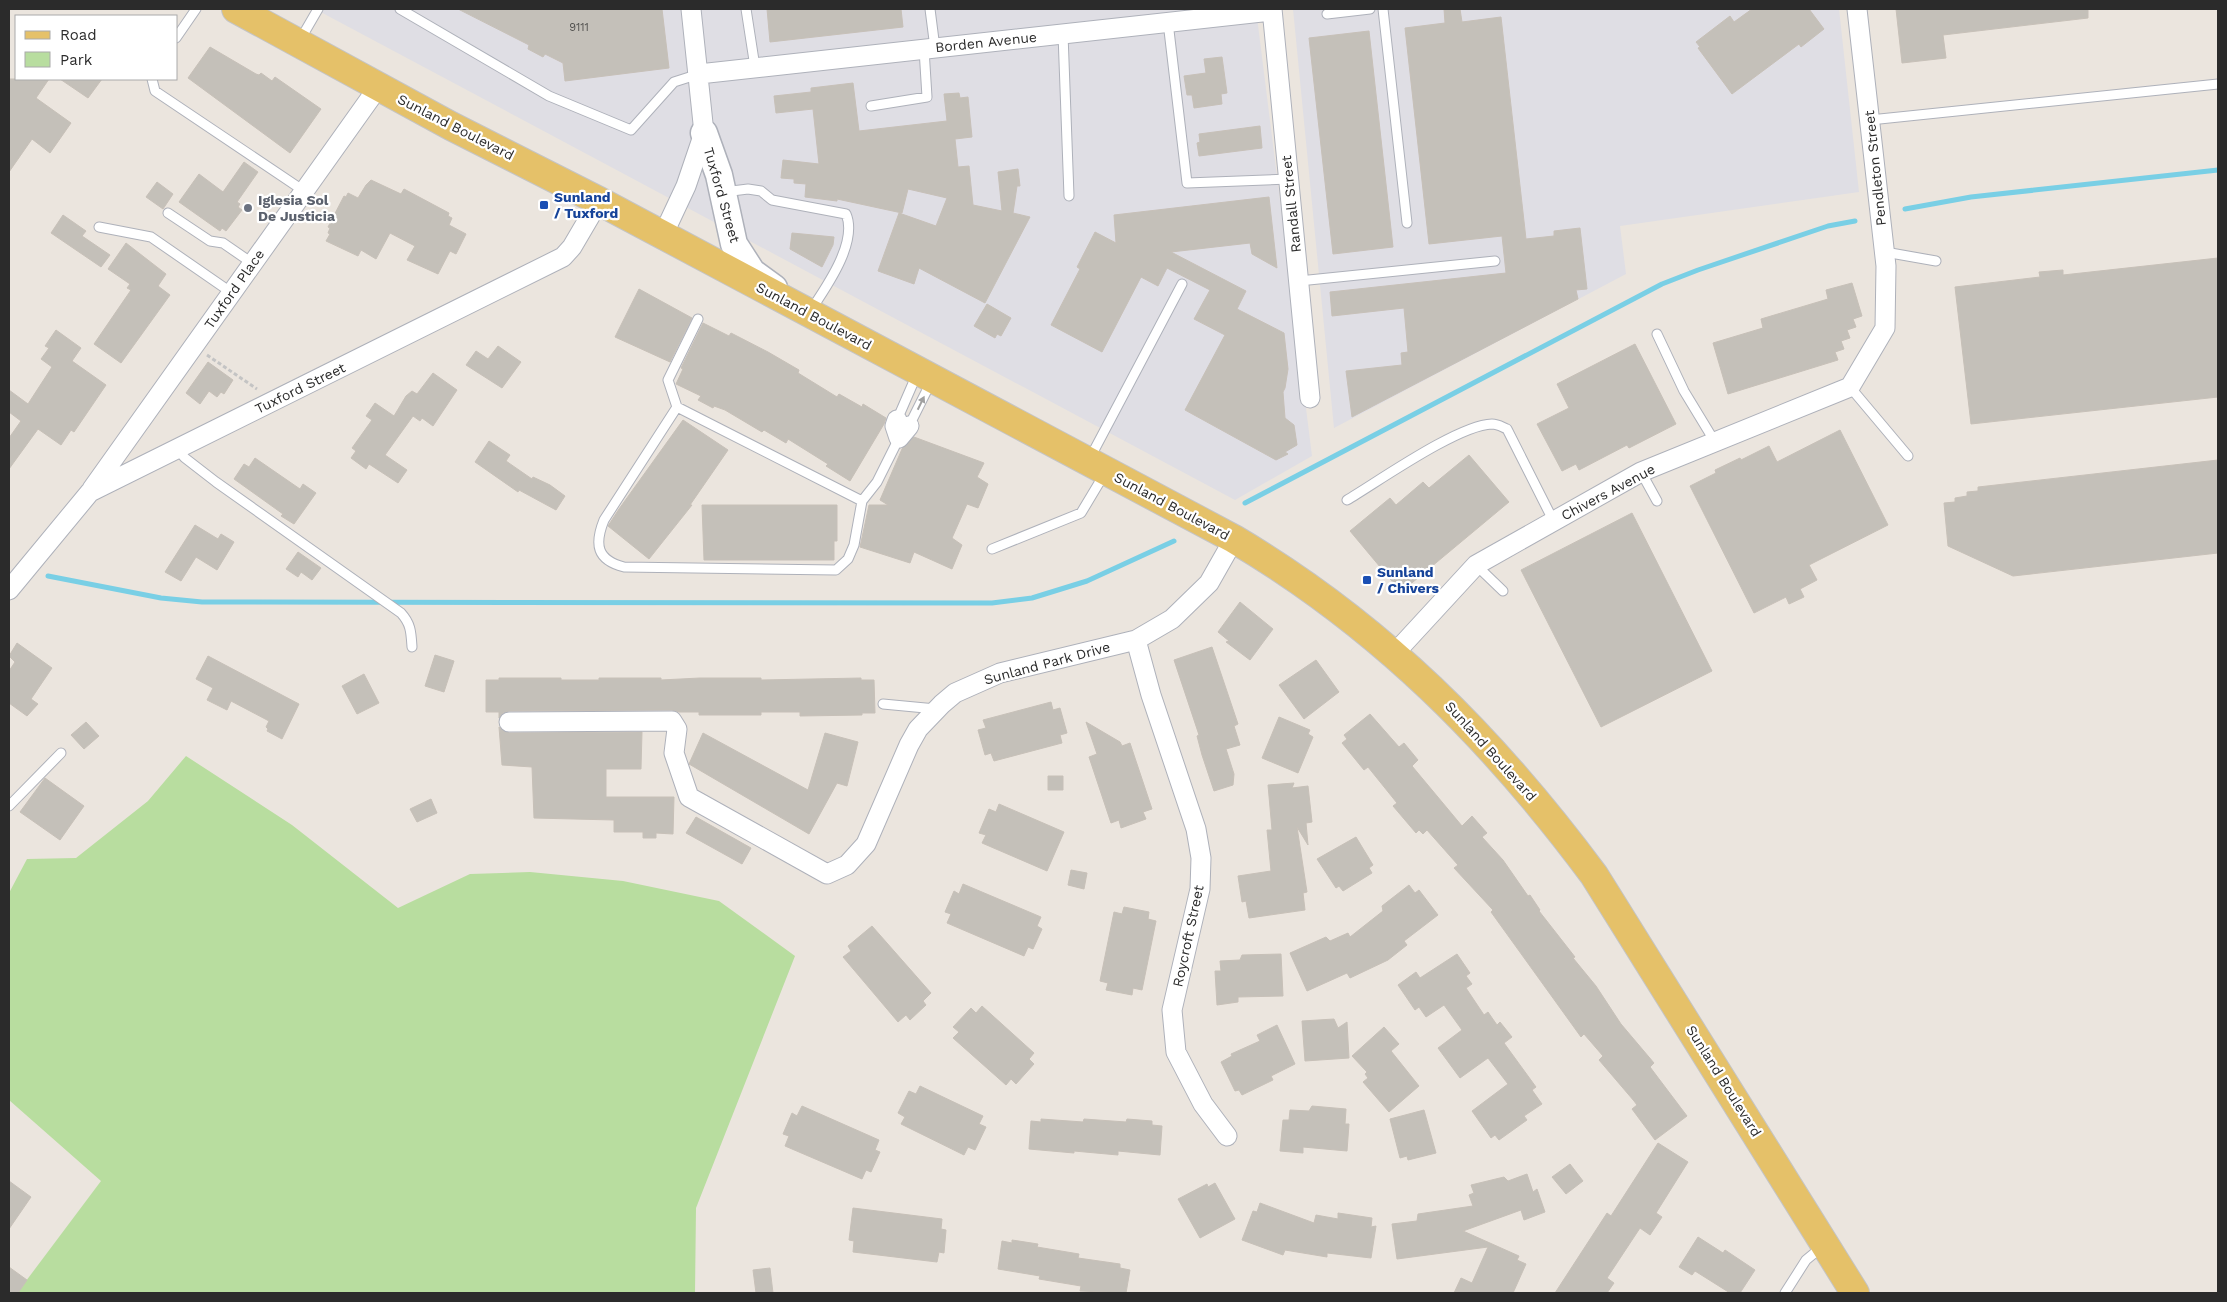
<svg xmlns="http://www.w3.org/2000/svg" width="2227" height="1302" font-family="'Work Sans',sans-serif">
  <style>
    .industrial { fill: #dfdee4 }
    .green { fill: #b8dd9f }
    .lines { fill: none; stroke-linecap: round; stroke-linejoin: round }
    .stream { stroke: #79cfe5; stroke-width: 5 }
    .building { fill: #c4c0b9; stroke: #c7c0b8 }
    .lane-casing { stroke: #aeb1ba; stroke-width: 11 }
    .street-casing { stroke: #aeb1ba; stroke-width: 21 }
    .secondary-casing { stroke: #aeb1ba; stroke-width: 29 }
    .primary-casing { stroke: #c4c4c4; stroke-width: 30 }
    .path { stroke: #c4c4c4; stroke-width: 3; stroke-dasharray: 4 2.5; stroke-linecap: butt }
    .lane { stroke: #fff; stroke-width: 9 }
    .street { stroke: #fff; stroke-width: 19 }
    .secondary { stroke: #fff; stroke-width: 26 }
    .primary { stroke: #e5c169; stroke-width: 28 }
    .oneway { fill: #a0a0a0 }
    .transit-dot { fill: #1a4fb4; stroke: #fff; stroke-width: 2 }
    .worship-dot { fill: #6b7280; stroke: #fff; stroke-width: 2 }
    .labels { text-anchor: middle; stroke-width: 4.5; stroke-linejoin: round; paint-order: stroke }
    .number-label { font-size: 11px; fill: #51504e }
    .street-label { font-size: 14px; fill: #2b2b2b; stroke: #fff }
    .transit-label { font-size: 14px; font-weight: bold; fill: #164399; stroke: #fff; text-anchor: start }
    .worship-label { font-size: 14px; font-weight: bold; fill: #5b616d; stroke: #fff; text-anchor: start }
  </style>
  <rect width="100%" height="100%" fill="#ebe5de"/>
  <path class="industrial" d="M315,9H1256L1312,456L1235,500Z
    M1293,9H1839L1859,192L1620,226L1626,274L1334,428Z"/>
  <path class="green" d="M186,756L292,825L398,908L470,874L530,872L623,881L719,901L795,956L696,1208L695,1293H17L101,1181L9,1100V893L27,859L76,858L148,801Z"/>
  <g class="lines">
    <path class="stream" d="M1905,209L1971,197L2218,170
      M1245,503L1662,284L1698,270L1828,226L1855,221
      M48,576L161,598L202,602L992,603L1032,598L1087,581L1174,541"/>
  </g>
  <path class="building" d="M458,9H662L669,68L565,81L563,63L545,54L543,57L528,49L529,45Z
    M767,9H901L903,27L770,42Z
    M1444,9H1460L1462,22L1501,17L1526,239L1554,236V231L1580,228L1587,289L1576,290L1578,299L1352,417L1346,371L1402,365L1401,353L1408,352L1404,308L1332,316L1330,292L1506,273L1502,236L1429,244L1405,28L1445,23Z
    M1752,9H1809L1824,29L1801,47L1799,44L1732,94L1698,48L1700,47L1696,42L1730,16L1734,22Z
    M1896,9H2088V18L1943,35L1946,58L1902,63Z
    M1369,31L1393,247L1333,254L1309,38Z
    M210,47L256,74L259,75L261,73L272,81L275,77L321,109L290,153L188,78Z
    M1222,57L1227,93L1221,94L1222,104L1194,108L1192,95H1187L1184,76L1206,73L1204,59Z
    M9,79H49L36,98L71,123L50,153L32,139L9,172Z
    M60,79H102L88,98Z
    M853,83L859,131L947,121L944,94L959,93L960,98L968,97L972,137L955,139L958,167L969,166L973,205L1002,211L998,172L1018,169L1020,186H1017L1013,213L1030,217L985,303L919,268L914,284L878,271L899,213L936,226L947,198L908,189L902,213L837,199V201L805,197L806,184L794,183V179L781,178L783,160L819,164L813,109L776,113L774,96L811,92V88Z
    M1260,126L1262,148L1199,156L1197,143L1200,142L1199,134Z
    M244,162L258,172L237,202L240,204L238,207L242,210L226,231L222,228L220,231L179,202L199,174L223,192Z
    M371,180L401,194L404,189L449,213L448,216L452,218L449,225L466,234L456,254L450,251L438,274L407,260L415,246L390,233L376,259L361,250L358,256L326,241L330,234L328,233L330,228L328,227L344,196L346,197L348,193L358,198L366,185Z
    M157,182L173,194L163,209L146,197Z
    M1269,197L1277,268L1252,254L1250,243L1171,252L1246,291L1237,309L1284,333L1288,369L1285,388L1283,392L1285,418L1294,425L1297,445L1285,452L1288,454L1276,460L1185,410L1225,335L1194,319L1210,290L1167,268L1158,286L1141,277L1102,352L1051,325L1080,269L1077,267L1095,232L1116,243L1114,215Z
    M63,215L86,231L82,236L110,255L101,267L51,233Z
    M792,233L834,237L833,245L822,267L790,249Z
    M126,243L166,274L158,286L170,295L121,363L94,344L131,290L127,288L130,284L108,269Z
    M2218,258V397L1971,424L1955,287L2040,277L2039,272L2063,270V275Z
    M1852,283L1862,316L1853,319L1856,327L1847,330L1850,338L1841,341L1844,349L1835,352L1838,360L1728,394L1713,343L1763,328L1761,319L1828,299L1826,290Z
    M639,289L692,318L670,362L615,337Z
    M987,304L1011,318L1001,336L997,334L995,338L974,326Z
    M703,323L729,336L731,333L768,352L799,370L798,373L837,397L839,394L862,407L863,404L886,418L884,424L850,481L826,466L828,464L788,439L786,443L764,430L762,432L725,410L714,406L713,408L698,400L701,396L676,384L683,369L681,368Z
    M56,330L81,348L72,361L106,385L74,432L71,430L61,445L38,429L9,469V438L21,421L9,412V390L28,404L52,367L41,359L49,348L45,346Z
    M1635,344L1676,424L1629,448L1627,445L1579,470L1576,464L1562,471L1537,424L1569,408L1557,384Z
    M498,346L521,362L502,388L466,365L476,351L488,359Z
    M208,362L233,380L224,394L221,392L217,397L209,391L200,404L186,393Z
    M433,373L457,390L433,426L422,418L420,421L413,416L385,455L407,470L398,483L369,464L366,469L351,458L356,451L352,448L372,420L366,416L375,403L394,416L406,396L412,391L417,394Z
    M683,420L728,450L690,505H692L649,559L608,526L619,509Z
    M1840,430L1888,525L1809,565L1817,580L1800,589L1804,597L1789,604L1786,597L1754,613L1690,486L1716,473L1715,470L1740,458L1741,460L1769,446L1777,462Z
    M914,437L984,463L977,477L988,484L978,508L967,504L952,538L962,545L952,569L914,552L910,563L860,547L869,505H888L880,500L902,449Z
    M489,441L510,455L506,461L532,479L533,477L550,485L565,496L556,510L519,490L518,492L475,462Z
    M1469,455L1509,502L1401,592L1350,531L1390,498L1396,505L1423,482L1429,488Z
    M255,458L300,489L303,484L316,493L294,524L281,516L283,514L234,479L244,464L249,467Z
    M2218,460V553L2013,576L1948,546L1944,503L1955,502V498L1967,496V492L1978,491V487Z
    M702,505H837V541H834V560H704Z
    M1632,513L1712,671L1601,727L1521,570Z
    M195,525L218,539L221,534L234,542L217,570L196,557L181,581L165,572Z
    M298,552L321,568L312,580L301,572L298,577L286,569Z
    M1240,602L1273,629L1250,660L1226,642L1229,641L1218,632Z
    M17,643L52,668L31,699L38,704L27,716L9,703V671L15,662L9,656Z
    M1212,647L1238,724L1234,726L1240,745L1226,749L1234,774L1233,785L1214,791L1202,755L1197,736L1199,735L1174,660Z
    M435,655L454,661L444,692L425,686Z
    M208,656L299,704L282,739L267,731L268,729L266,727L269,721L231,701L227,710L207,700L213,688L196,679Z
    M1316,660L1339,692L1304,719L1279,685Z
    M364,674L379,703L357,714L342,686Z
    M499,678H561V680H599V678H661V680L700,678H761V680L861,678V680H874L875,713H862V715L800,716V712H761V715H699V712H679L672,710L509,711L503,713L499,718V712H486V680H499Z
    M1051,702L1053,710L1060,708L1067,733L1060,735L1062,743L994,761L991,753L985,755L978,730L986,728L983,720Z
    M1370,714L1399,747L1404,743L1418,760L1412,766L1462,826L1472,816L1487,833L1482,837L1503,860L1528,896L1530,895L1540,910L1539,911L1575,957L1573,958L1596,986L1621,1024L1654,1063L1650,1067L1687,1116L1655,1140L1632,1109L1637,1105L1634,1101L1599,1060L1603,1056L1584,1034L1581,1037L1491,912L1493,910L1454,868L1458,865L1427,830L1423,834L1419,830L1416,833L1393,806L1397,803L1368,767L1364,770L1342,743L1347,739L1344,735Z
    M1279,717L1310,730L1308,734L1313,737L1298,773L1262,758Z
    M86,722L99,736L84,749L71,735Z
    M1086,722L1120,742L1122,746L1130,743L1152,809L1143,812L1146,819L1121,828L1119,820L1111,823L1089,757L1097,754Z
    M499,727L509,733L642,732L641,769H606V797H674L673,834L656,833V838H643V832H614V820L534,818L532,767L502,765Z
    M703,733L808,790L825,733L858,742L847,786L837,783L809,834L689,764Z
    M1048,776H1063V790H1048Z
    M45,778L84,806L60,840L20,812Z
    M1294,783L1292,788L1308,786L1312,822L1306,823L1308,845L1297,827L1307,892L1303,893L1305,910L1249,918L1246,901L1242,902L1238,876L1271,871L1267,830H1272L1268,785Z
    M431,799L437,813L417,822L410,809Z
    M999,804L1064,832L1047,871L982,843L986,835L979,833L989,809L996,812Z
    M696,817L751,848L742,864L686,833Z
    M1356,837L1373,865L1369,868L1372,873L1343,891L1339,886L1336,888L1317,859Z
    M1071,870L1087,873L1084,889L1068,885Z
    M963,884L1041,917L1037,926L1042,929L1033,949L1028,947L1024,956L947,923L951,914L945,912L954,891L959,894Z
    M1409,885L1415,893L1419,890L1438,915L1404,941L1407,945L1388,960L1350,978L1347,973L1307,991L1290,953L1326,937L1330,941L1348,933L1350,937L1383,911L1382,906Z
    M1124,907L1149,912L1148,919L1156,921L1142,990L1133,988L1132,995L1106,990L1108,983L1100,981L1114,912L1122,914Z
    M872,926L931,993L923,1001L926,1005L910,1020L906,1015L898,1022L843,957L851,951L848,946Z
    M1281,954L1283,996L1238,997V1002L1217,1005L1215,971H1221L1220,961L1240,960L1242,955Z
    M1457,954L1470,973L1466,976L1472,984L1466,988L1484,1015L1488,1012L1497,1025L1500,1022L1512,1037L1504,1043L1536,1087L1532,1090L1542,1104L1524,1116L1527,1120L1499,1140L1495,1135L1491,1138L1472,1111L1508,1084L1488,1058L1460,1078L1438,1048L1462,1030L1444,1005L1426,1017L1419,1007L1415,1010L1398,985L1416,972L1420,978Z
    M982,1006L1034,1053L1029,1059L1034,1064L1016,1084L1011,1079L1006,1085L953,1038L959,1032L953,1027L971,1008L976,1013Z
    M1334,1019L1338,1028L1347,1022L1349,1058L1305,1061L1302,1021Z
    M1277,1025L1295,1064L1271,1076L1273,1080L1242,1095L1239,1090L1235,1091L1221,1062L1232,1056L1231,1054L1260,1041L1257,1035Z
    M1384,1027L1399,1044L1391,1051L1419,1086L1389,1112L1363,1082L1368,1078L1365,1074L1367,1072L1352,1056Z
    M920,1086L983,1116L979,1124L986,1127L975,1150L968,1147L964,1155L901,1124L905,1117L898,1113L909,1091L916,1094Z
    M802,1106L879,1140L875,1150L880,1152L871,1172L866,1170L862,1179L785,1146L789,1136L783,1134L792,1113L797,1116Z
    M1312,1106L1346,1109L1345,1124H1349L1347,1151L1303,1147V1153L1280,1151L1283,1120H1289L1290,1110L1309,1111Z
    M1424,1110L1436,1153L1408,1160L1407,1156L1400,1158L1390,1119Z
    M1041,1119L1083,1122L1084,1119L1126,1122L1127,1119L1152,1121V1125L1162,1126L1160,1155L1118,1151V1155L1074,1151V1153L1029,1149L1031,1121L1041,1122Z
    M1658,1143L1688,1162L1656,1213L1662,1217L1650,1235L1640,1228L1607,1278L1614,1283L1607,1293H1555L1607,1213L1611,1216Z
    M1570,1164L1583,1181L1566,1194L1552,1177Z
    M1527,1174L1533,1192L1537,1189L1545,1212L1524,1220L1521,1210L1463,1231L1519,1256L1517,1260L1526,1264L1513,1293H1454L1461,1278L1472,1283L1488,1247L1397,1259L1392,1224L1417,1221L1418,1214L1473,1206L1469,1195L1474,1193L1471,1185L1504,1177L1508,1181Z
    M9,1181L31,1197L9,1229Z
    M1215,1183L1235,1219L1200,1238L1178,1199L1207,1184L1208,1187Z
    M1260,1203L1314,1223L1316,1215L1338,1219V1213L1372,1218L1371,1227L1376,1226L1371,1258L1327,1253V1257L1285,1250L1283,1255L1242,1240L1253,1211L1257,1212Z
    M853,1208L942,1219L941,1229L946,1230L944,1253L939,1252L937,1262L853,1252L854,1241L849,1240Z
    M1698,1237L1723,1253L1725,1250L1755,1270L1740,1293H1730L1695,1271L1692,1275L1679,1267Z
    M1012,1240L1038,1244L1037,1247L1079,1254L1078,1258L1120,1264V1268L1130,1270L1126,1293L1080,1291L1081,1286L1039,1279L1040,1276L998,1269L1002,1241L1012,1243Z
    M9,1267L27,1280L18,1293H9Z
    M770,1268L773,1293H756L753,1270Z"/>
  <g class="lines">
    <g class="lane-casing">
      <path id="lane" d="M400,9L549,96L631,130L674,82L699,74
        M746,9L755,67
        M930,9L935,48
        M1383,9L1407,223
        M1327,14L1370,9
        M1168,22L1187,183L1289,179
        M1063,34L1069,196
        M176,38L196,9
        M300,40L318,9
        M152,79L155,91L304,191
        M871,106L927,97L924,49
        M1870,120L2218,84
        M724,192L748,189L761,191L772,200L846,214C858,242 827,286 811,310
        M168,213L210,241L223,243L252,263
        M99,227L151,237L232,293
        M1885,252L1936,261
        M1299,281L1495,261
        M698,319L668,380L677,407L604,520C594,545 597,560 624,567L836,570L848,559L854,545L862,501L877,482L899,438
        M1657,334L1684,391L1715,442
        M1850,387L1908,456
        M677,407L862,501
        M897,420L917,374
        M909,426L931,382
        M177,449L185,458L216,482L401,613C411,624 411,632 412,647
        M1090,458L1182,284
        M1641,472L1657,501
        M1347,500C1379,481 1458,425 1492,424C1498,424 1502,427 1507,429L1554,522
        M992,549L1081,513L1105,473
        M1476,565L1503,591
        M883,704L936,709
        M9,806L61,753
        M1785,1293L1806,1260L1823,1246"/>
    </g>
    <g class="street-casing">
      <path id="street" d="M1272,9L1310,398
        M699,74L1272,11
        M663,235L686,186L704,133L691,9
        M897,420L895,426L899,438L909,426
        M92,489L379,86
        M9,590L90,492L563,257L572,247L599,201
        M1136,640L1151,695L1196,829L1201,858L1200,889L1172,1010L1176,1052L1203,1104L1227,1136
        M1394,654L1476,565L1641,472L1850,387L1885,328L1886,266L1857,9
        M509,722L672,721L677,729L674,753L689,797L827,874L847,865L866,844L909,745L918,729L942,704L955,693L1000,673L1136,640L1172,619L1209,583L1234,539"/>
    </g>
    <g class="secondary-casing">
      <path id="secondary" d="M704,133L719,175L734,244L752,272L774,288"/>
    </g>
    <g class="primary-casing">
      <path id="primary" d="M236,9L451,126L599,201L1234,539C1381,626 1493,739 1594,875L1855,1293"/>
    </g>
    <path class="path" d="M207,355L257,389"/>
    <use href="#lane" class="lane"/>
    <use href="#street" class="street"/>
    <use href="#secondary" class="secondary"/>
    <use href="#primary" class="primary"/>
  </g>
  <defs><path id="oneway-solid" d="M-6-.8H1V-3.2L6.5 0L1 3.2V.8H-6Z" transform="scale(1.25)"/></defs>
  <use class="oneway" href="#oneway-solid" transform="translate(921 403) rotate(-64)"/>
  <g class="transit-dot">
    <rect x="539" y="200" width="10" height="10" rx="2.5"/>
    <rect x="1362" y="575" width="10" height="10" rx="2.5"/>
  </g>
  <circle class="worship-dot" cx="248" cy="208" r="5"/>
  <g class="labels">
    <g class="number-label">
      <text x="579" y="31">9111</text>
    </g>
    <g class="street-label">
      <text transform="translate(986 42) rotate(-6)" y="5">Borden Avenue</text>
      <text transform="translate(456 127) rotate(27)" y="5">Sunland Boulevard</text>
      <text transform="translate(1875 168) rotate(-96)" y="5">Pendleton Street</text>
      <text transform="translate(722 195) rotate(74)" y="5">Tuxford Street</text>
      <text transform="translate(1291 204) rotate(-96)" y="5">Randall Street</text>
      <text transform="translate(234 289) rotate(-55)" y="5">Tuxford Place</text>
      <text transform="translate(814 316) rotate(28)" y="5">Sunland Boulevard</text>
      <text transform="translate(300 388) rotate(-26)" y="5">Tuxford Street</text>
      <text transform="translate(1608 492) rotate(-28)" y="5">Chivers Avenue</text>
      <text transform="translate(1172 506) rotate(28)" y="5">Sunland Boulevard</text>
      <text transform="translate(1047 663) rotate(-15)" y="5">Sunland Park Drive</text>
      <text transform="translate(1491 751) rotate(48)" y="5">Sunland Boulevard</text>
      <text transform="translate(1188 936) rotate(-78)" y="5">Roycroft Street</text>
      <text transform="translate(1724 1081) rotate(58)" y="5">Sunland Boulevard</text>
    </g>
    <g class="transit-label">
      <text x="554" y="202">Sunland<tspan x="554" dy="16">/ Tuxford</tspan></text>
      <text x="1377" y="577">Sunland<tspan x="1377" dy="16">/ Chivers</tspan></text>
    </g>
    <g class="worship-label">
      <text x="258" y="205">Iglesia Sol<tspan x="258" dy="16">De Justicia</tspan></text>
    </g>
  </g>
  <rect width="2227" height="1302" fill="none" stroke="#2b2b2b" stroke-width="20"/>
  <rect x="15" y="15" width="162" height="65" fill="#ffffff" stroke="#aaaaaa"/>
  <rect x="25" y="31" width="25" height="8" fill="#e5c169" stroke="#aaaaaa"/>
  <text x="60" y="40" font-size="15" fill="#2b2b2b">Road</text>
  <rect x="25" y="52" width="25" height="15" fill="#b8dd9f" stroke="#aaaaaa"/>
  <text x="60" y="65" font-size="15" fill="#2b2b2b">Park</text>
</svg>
